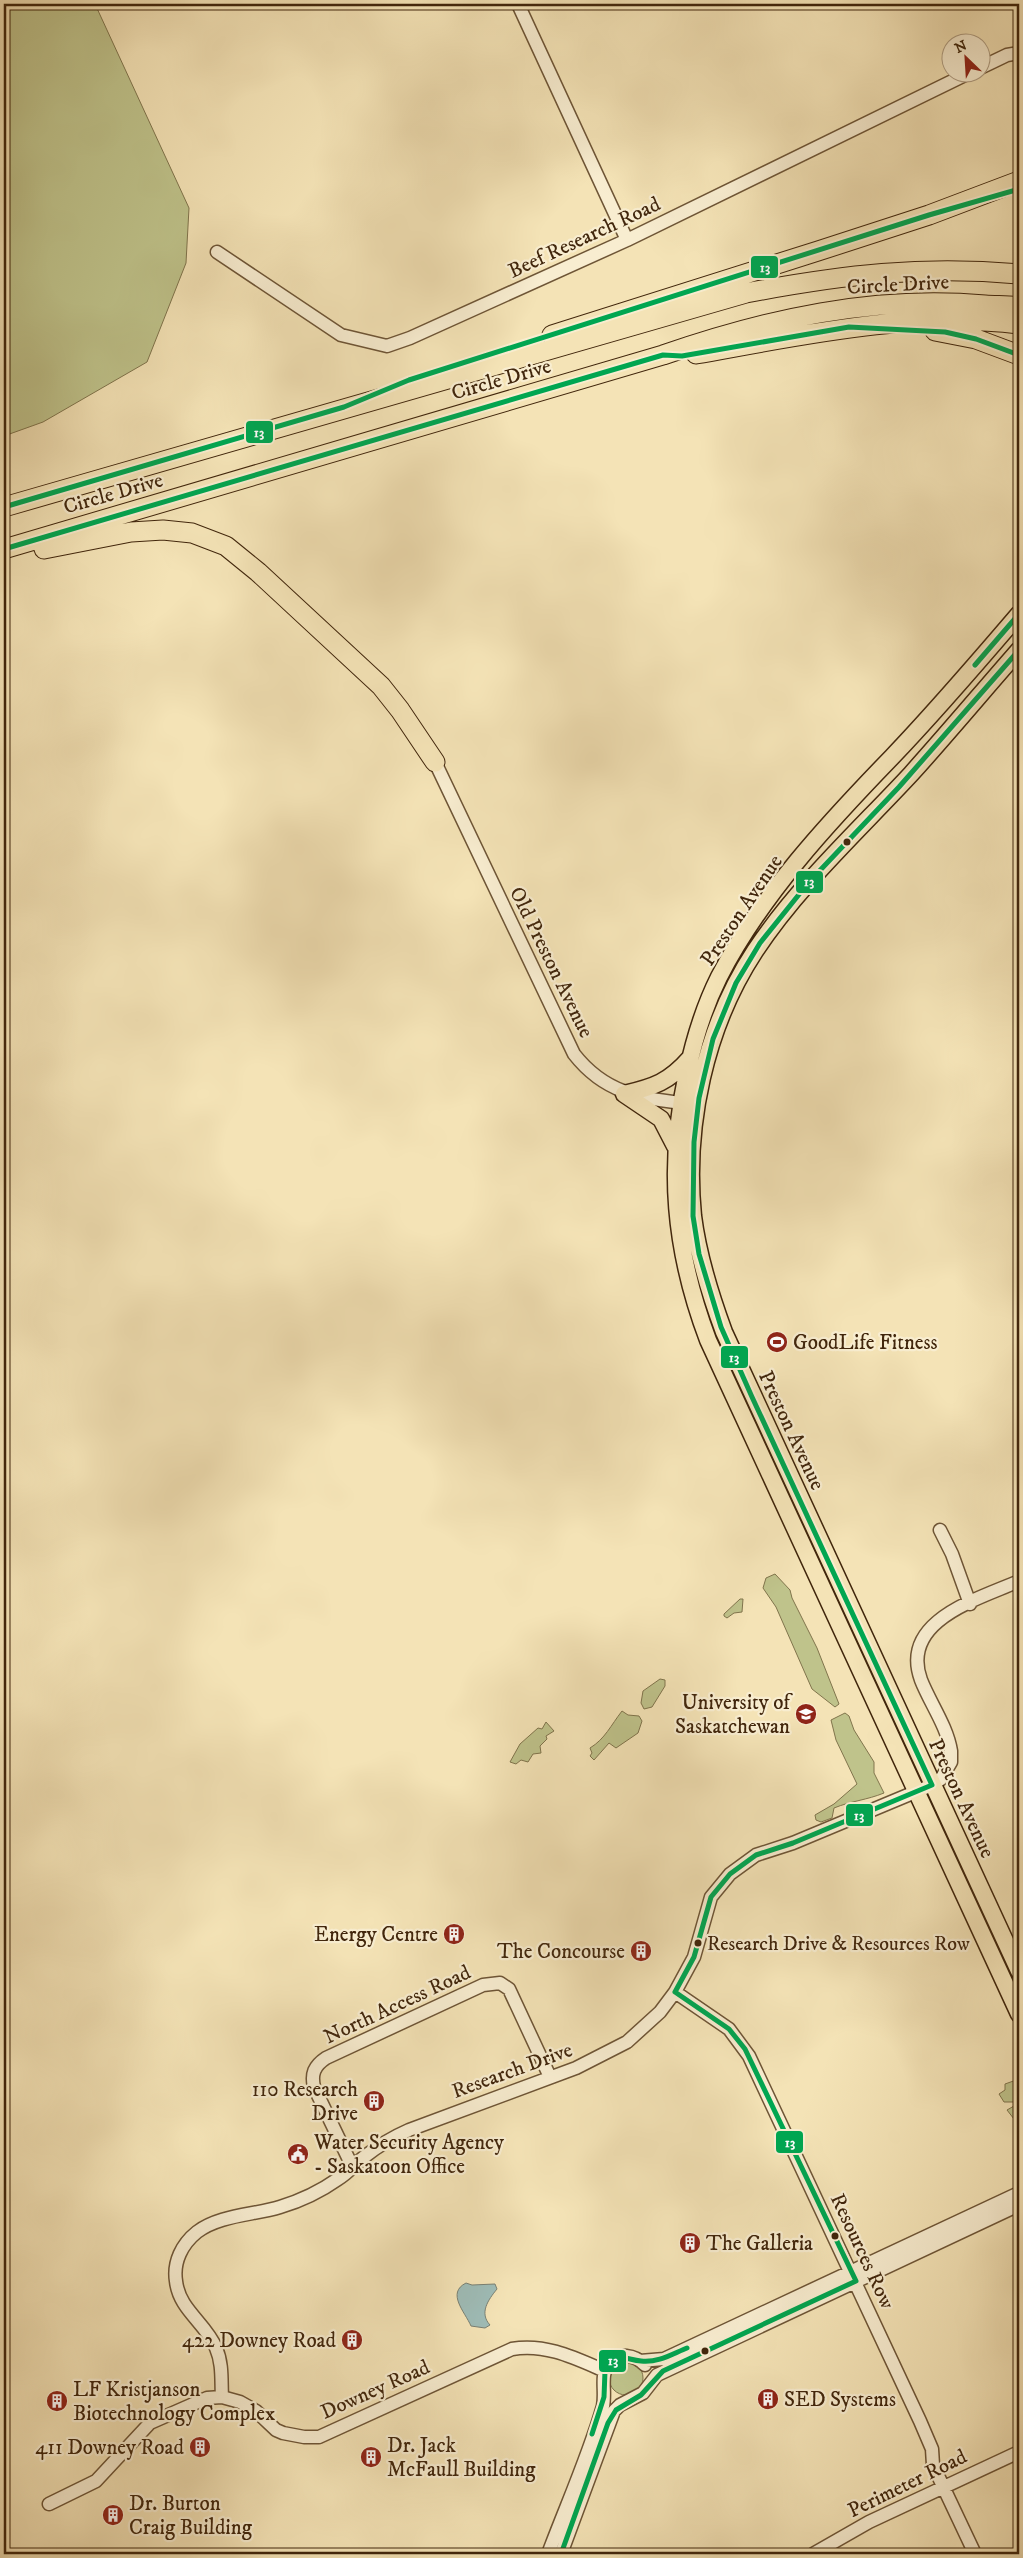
<svg xmlns="http://www.w3.org/2000/svg" width="1023" height="2558" font-family="'IM FELL DW Pica',serif">
  <style>
    .green { fill: #bfc38b; stroke: #80744c }
    .water { fill: #9ebcb7; stroke: #798073 }
    .lines { fill: none; stroke-linecap: round; stroke-linejoin: round }
    .minor-casing { stroke: #6e5536; stroke-width: 15 }
    .major-casing { stroke: #41260c; stroke-width: 19 }
    .highway-casing { stroke: #41260c; stroke-width: 21 }
    .minor { stroke: #f8edd0; stroke-width: 12 }
    .major { stroke: #f4e3b6; stroke-width: 16 }
    .highway { stroke: #f4e3b6; stroke-width: 19 }
    .bus-1-casing { stroke: #f8edd0; stroke-width: 9 }
    .bus-1 { stroke: #00a651; stroke-width: 5 }
    .bus-dot { fill: #41260c; stroke: #f8edd0; stroke-width: 2 }
    .labels { text-anchor: middle; stroke-width: 4.5; stroke-linejoin: round; paint-order: stroke }
    .bus-label { font-size: 20px; fill: #41260c; stroke: #f8edd0; text-anchor: start }
    .street-label { font-size: 21px; fill: #41260c; stroke: #f8edd0 }
    .poi-label { font-size: 21px; fill: #41260c; stroke: #f8edd0; text-anchor: start }
    .line-badge { stroke: #f8edd0; stroke-width: 2 }
    .badge-label { font-size: 14px; text-anchor: middle; font-weight: bold; fill: #fff }
  </style>
  <rect width="100%" height="100%" fill="#f4e3b6"/>
  <filter id="stains"><feTurbulence type="fractalNoise" baseFrequency=".004" numOctaves="4"/><feColorMatrix values="0 0 0 0 .2 0 0 0 0 .09 0 0 0 0 .02 0 0 0 .5 -.17"/></filter>
  <radialGradient id="worn" r=".72"><stop offset=".6" stop-color="#630" stop-opacity="0"/><stop offset="1" stop-color="#630" stop-opacity=".3"/></radialGradient>
  <path class="green" d="M4,4H95L189,208L186,263L147,362L43,422L4,436Z
    M791,1497L912,1758L913,1766L788,1500Z
    M775,1574L790,1590L792,1598L817,1648L839,1704L835,1707L812,1689L776,1607L763,1588L766,1578Z
    M740,1599H743L742,1612L734,1613L727,1618L724,1616V1614Z
    M660,1679L665,1680V1686L652,1707L644,1709L641,1703L643,1691Z
    M622,1711L628,1715L639,1716L642,1721L638,1733L616,1748L609,1743L594,1760L590,1756L592,1753L590,1748C605,1739 611,1725 622,1711Z
    M845,1713L849,1716L854,1730L874,1762V1773L884,1793C867,1800 851,1801 834,1808L832,1818L821,1822L816,1820L815,1815L834,1804L857,1784L836,1740L831,1720Z
    M546,1722L554,1731L546,1736L547,1739L540,1746L541,1753L533,1754L528,1762L521,1760L516,1764L510,1762L520,1744L538,1728L542,1729Z
    M1019,2079V2131L1014,2125V2119L1007,2110L1014,2106V2102H1004L999,2094L1005,2090V2084Z
    M609 2378a17 17 0 1 1 34 0a17 17 0 1 1-34 0Z"/>
  <path class="water" d="M466,2283L472,2285L495,2284L497,2289C488,2300 479,2313 490,2325L485,2328L471,2326C465,2312 446,2293 466,2283Z"/>
  <g class="lines">
    <g class="minor-casing">
      <path id="minor" d="M518,4L627,240
        M980,68L1007,55L1019,53
        M217,252L341,335L387,346L410,338L627,240L971,72
        M435,762L574,1054C606,1095 642,1098 690,1104
        M940,1530L952,1554L970,1604
        M675,1992L729,2029L749,2056L920,2421L932,2449L933,2465L975,2554
        M353,2168L314,2087C311,2074 314,2066 326,2058L483,1985L500,1983L509,1989L550,2077
        M640,2361L664,2359L1019,2193
        M222,2397C221,2381 223,2364 216,2348C206,2323 179,2310 176,2281C173,2262 182,2244 197,2232C219,2215 254,2215 280,2207C300,2201 321,2191 338,2179C348,2173 355,2164 364,2157C378,2146 393,2137 409,2130L576,2068L627,2042L660,2012L675,1992L694,1957L711,1897L730,1874L756,1855L793,1843L932,1785L941,1779L951,1762V1751C947,1726 930,1703 921,1680C899,1620 979,1599 1019,1581
        M49,2504L96,2481L150,2423L207,2398L222,2397L240,2402L256,2411L276,2430L283,2433L304,2437H319L512,2349C545,2343 575,2358 605,2371
        M548,2554C566,2506 589,2455 603,2406C606,2392 600,2376 608,2364C618,2351 635,2355 645,2365
        M561,2554L614,2411L620,2405L643,2393L657,2375L1019,2205
        M813,2554L869,2522L1019,2452"/>
    </g>
    <g class="major-casing">
      <path id="major" d="M1019,614C978,662 936,711 892,757C829,822 761,895 719,977C704,1007 694,1040 687,1073C667,1167 674,1250 708,1340L1019,2014
        M1019,650C983,691 948,733 911,774C859,830 797,887 755,951C705,1027 684,1126 693,1216C698,1256 710,1294 724,1332L1019,1971
        M624,1094L661,1119L675,1146
        M624,1094C654,1087 669,1082 690,1058"/>
    </g>
    <g class="highway-casing">
      <path id="highway" d="M935,331L976,339L1019,355
        M552,335L818,251L929,215L1019,181
        M696,354C803,335 911,311 1019,324
        M4,507L746,293C841,275 923,265 1019,274
        M4,549L663,355C767,319 874,295 985,305C996,306 1008,305 1019,307
        M44,549L131,532L163,530L192,533L226,546L258,572L381,686L400,710L435,762"/>
    </g>
    <use href="#minor" class="minor"/>
    <use href="#major" class="major"/>
    <use href="#highway" class="highway"/>
    <g class="bus-1-casing">
      <path id="bus-1" d="M4,507L344,407L409,380L929,215L1019,189
        M4,549L663,355L682,356L849,327L945,332L976,339L1019,355
        M975,665L1019,614
        M675,1992L694,1957L711,1897L730,1874L756,1855L793,1843L932,1785L752,1397L721,1327L699,1254L693,1216L694,1142L699,1098L713,1039L736,983L760,943L809,882L899,787L1019,650
        M592,2434L604,2397L605,2371L614,2359C628,2356 629,2360 641,2361C658,2363 672,2354 687,2348
        M561,2554L608,2423L616,2410L641,2395L663,2371L856,2281L745,2049L729,2029L675,1992"/>
    </g>
    <use href="#bus-1" class="bus-1"/>
  </g>
  <defs>
    <g id="stadium-disc" transform="scale(1.125)"><circle r="9.5" fill="#8f2418" stroke="#f8edd0"/><path d="M0-5a6.5 5 0 1 0 0 10a6.5 5 0 1 0 0-10ZM-3.5-1.8h7v3.6h-7Z" fill="#fff"/></g>
    <g id="university-disc" transform="scale(1.125)"><circle r="9.5" fill="#8f2418" stroke="#f8edd0"/><path d="M0-5L7-2L0 1L-7-2ZM-4 1L0 2.5L4 1V4Q0 6-4 4Z" fill="#fff"/></g>
    <g id="building-disc" transform="scale(1.125)"><circle r="9.5" fill="#8f2418" stroke="#f8edd0"/><path d="M-4-6H4V6H1V3H-1V6H-4ZM-2.5-4.3h1.7v1.8h-1.7ZM.8-4.3h1.7v1.8H.8ZM-2.5-1h1.7V.8h-1.7ZM.8-1h1.7V.8H.8Z" fill="#fff"/></g>
    <g id="civic-disc" transform="scale(1.125)"><circle r="9.5" fill="#8f2418" stroke="#f8edd0"/><path d="M-.6-6.5H3V-4.5H.6V-3L4-1V1h2V6H-6V1h2V-1L-.6-3ZM-1.2 2.5V6h2.4V2.5Z" fill="#fff"/></g>
  </defs>
  <g fill-rule="evenodd">
    <use href="#stadium-disc" x="777" y="1342"/>
    <use href="#university-disc" x="806" y="1714"/>
    <use href="#building-disc" x="454" y="1934"/>
    <use href="#building-disc" x="641" y="1951"/>
    <use href="#building-disc" x="374" y="2101"/>
    <use href="#civic-disc" x="298" y="2154"/>
    <use href="#building-disc" x="690" y="2243"/>
    <use href="#building-disc" x="352" y="2340"/>
    <use href="#building-disc" x="768" y="2399"/>
    <use href="#building-disc" x="57" y="2401"/>
    <use href="#building-disc" x="200" y="2447"/>
    <use href="#building-disc" x="371" y="2457"/>
    <use href="#building-disc" x="113" y="2515"/>
  </g>
  <g class="bus-dot">
    <circle cx="847" cy="842" r="4.5"/>
    <circle cx="698" cy="1943" r="4.5"/>
    <circle cx="835" cy="2236" r="4.5"/>
    <circle cx="705" cy="2351" r="4.5"/>
  </g>
  <g class="labels">
    <g class="bus-label">
      <text x="707" y="1950">Research Drive &amp; Resources Row</text>
    </g>
    <g class="street-label">
      <text transform="translate(584 237) rotate(-25)" y="7">Beef Research Road</text>
      <text transform="translate(898 284) rotate(-3)" y="7">Circle Drive</text>
      <text transform="translate(501 379) rotate(-16)" y="7">Circle Drive</text>
      <text transform="translate(113 493) rotate(-16)" y="7">Circle Drive</text>
      <text transform="translate(741 910) rotate(-56)" y="7">Preston Avenue</text>
      <text transform="translate(552 962) rotate(64)" y="7">Old Preston Avenue</text>
      <text transform="translate(792 1430) rotate(65)" y="7">Preston Avenue</text>
      <text transform="translate(962 1798) rotate(65)" y="7">Preston Avenue</text>
      <text transform="translate(397 2004) rotate(-25)" y="7">North Access Road</text>
      <text transform="translate(512 2070) rotate(-20)" y="7">Research Drive</text>
      <text transform="translate(863 2251) rotate(65)" y="7">Resources Row</text>
      <text transform="translate(375 2389) rotate(-24)" y="7">Downey Road</text>
      <text transform="translate(907 2483) rotate(-26)" y="7">Perimeter Road</text>
    </g>
    <g class="poi-label">
      <text x="793" y="1349">GoodLife Fitness</text>
      <text x="790" y="1709" text-anchor="end">University of<tspan x="790" dy="24">Saskatchewan</tspan></text>
      <text x="438" y="1941" text-anchor="end">Energy Centre</text>
      <text x="625" y="1958" text-anchor="end">The Concourse</text>
      <text x="358" y="2096" text-anchor="end">110 Research<tspan x="358" dy="24">Drive</tspan></text>
      <text x="314" y="2149">Water Security Agency<tspan x="314" dy="24">- Saskatoon Office</tspan></text>
      <text x="706" y="2250">The Galleria</text>
      <text x="336" y="2347" text-anchor="end">422 Downey Road</text>
      <text x="73" y="2396">LF Kristjanson<tspan x="73" dy="24">Biotechnology Complex</tspan></text>
      <text x="784" y="2406">SED Systems</text>
      <text x="387" y="2452">Dr. Jack<tspan x="387" dy="24">McFaull Building</tspan></text>
      <text x="184" y="2454" text-anchor="end">411 Downey Road</text>
      <text x="129" y="2510">Dr. Burton<tspan x="129" dy="24">Craig Building</tspan></text>
    </g>
  </g>
  <g class="line-badge">
    <rect x="750" y="255" width="29" height="24" rx="5" fill="#00a651"/>
    <rect x="245" y="420" width="29" height="24" rx="5" fill="#00a651"/>
    <rect x="795" y="870" width="29" height="24" rx="5" fill="#00a651"/>
    <rect x="720" y="1345" width="29" height="24" rx="5" fill="#00a651"/>
    <rect x="845" y="1803" width="29" height="24" rx="5" fill="#00a651"/>
    <rect x="775" y="2130" width="29" height="24" rx="5" fill="#00a651"/>
    <rect x="598" y="2349" width="29" height="24" rx="5" fill="#00a651"/>
  </g>
  <g class="badge-label">
    <text x="765" y="272">13</text>
    <text x="259" y="437">13</text>
    <text x="809" y="886">13</text>
    <text x="734" y="1362">13</text>
    <text x="859" y="1820">13</text>
    <text x="790" y="2147">13</text>
    <text x="613" y="2365">13</text>
  </g>
  <rect width="1023" height="2558" fill="none" stroke="#f4e3b6" stroke-width="20"/>
  <rect x="5" y="5" width="1013" height="2548" fill="none" stroke="#41260c" stroke-width="2.5"/>
  <rect x="10" y="10" width="1003" height="2538" fill="none" stroke="#41260c"/>
  <g transform="translate(966 58) rotate(335)"><circle r="24" fill="#f8edd0" stroke="#af9d82"/>
  <path d="M0-4L9 19L0 12L-9 19Z" fill="#8f2418"/>
  <text y="-8" font-size="14" font-weight="bold" text-anchor="middle" fill="#41260c">N</text>
  </g>
  <rect width="100%" height="100%" filter="url(#stains)"/>
  <rect width="100%" height="100%" fill="url(#worn)"/>
</svg>
